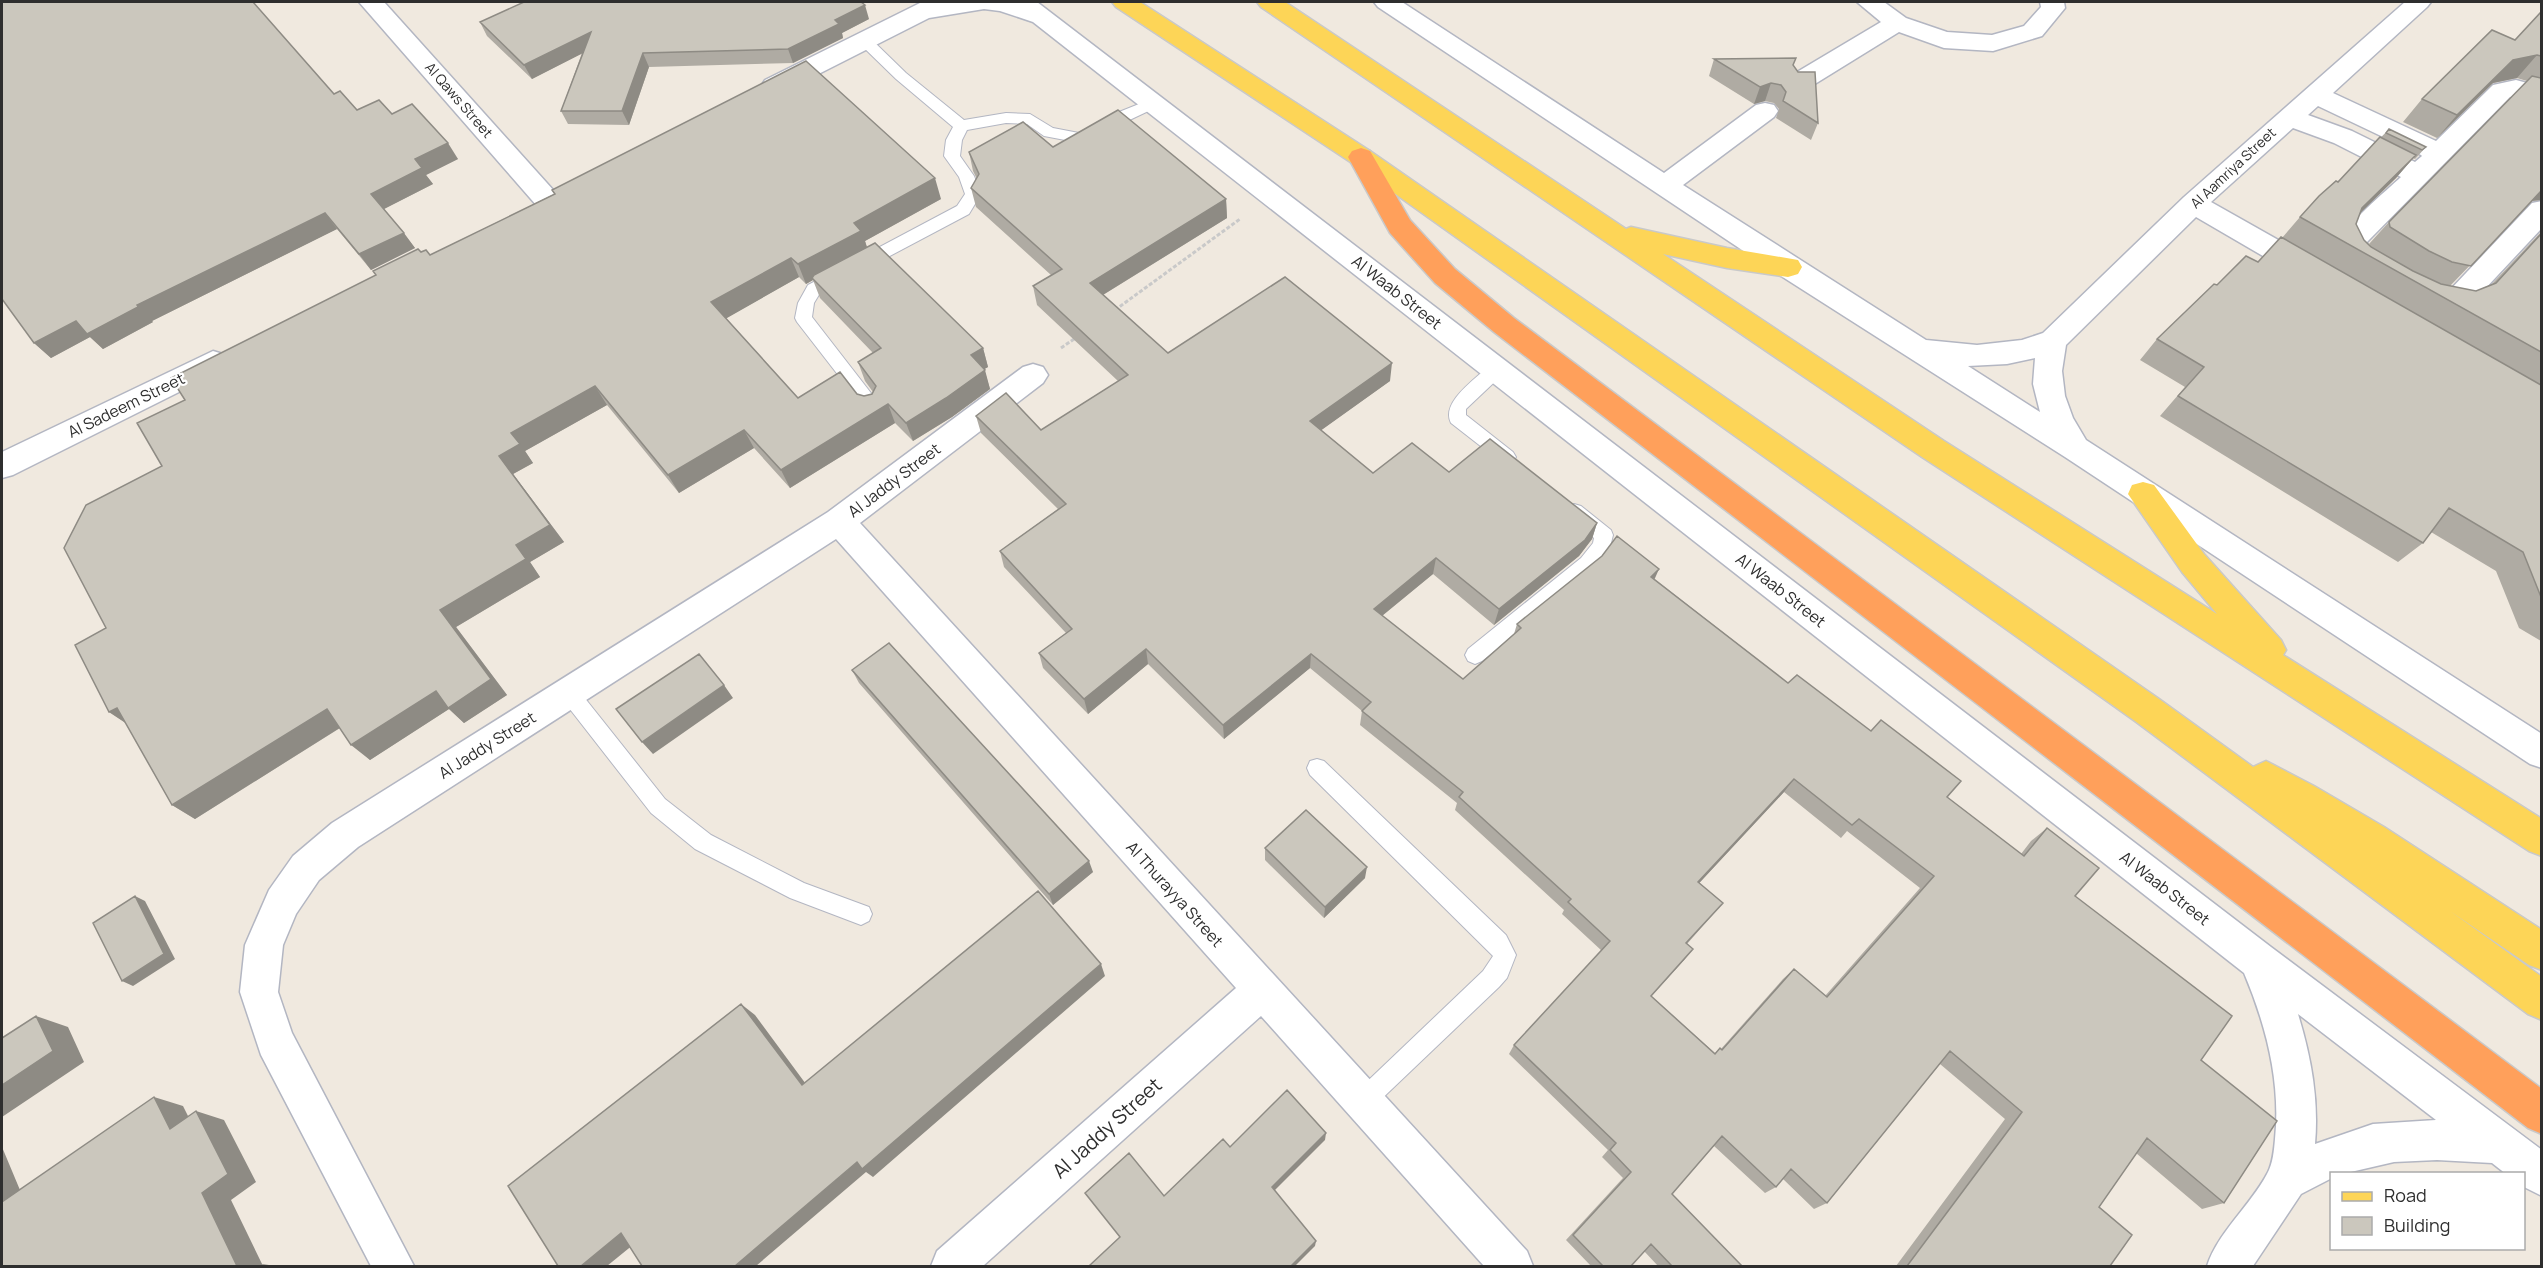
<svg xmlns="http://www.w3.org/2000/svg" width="2543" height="1268" font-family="Manrope,sans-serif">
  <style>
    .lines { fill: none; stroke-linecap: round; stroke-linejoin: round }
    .lane-casing { stroke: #b3b6c2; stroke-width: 2 }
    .street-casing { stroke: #b3b6c2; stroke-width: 3 }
    .primary-casing { stroke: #c9c9c9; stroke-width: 3 }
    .highway-casing { stroke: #c9c9c9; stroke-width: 3 }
    .path { stroke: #c9c9c9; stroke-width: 3; stroke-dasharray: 4 2; stroke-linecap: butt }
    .lane { fill: #fff; fill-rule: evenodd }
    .street { fill: #fff; fill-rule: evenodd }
    .primary { fill: #fdd557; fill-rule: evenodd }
    .highway { fill: #ffa05b; fill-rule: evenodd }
    .wall { fill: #afaba3; fill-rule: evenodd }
    .shaded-wall { fill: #8e8b84 }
    .building { fill: #cbc7bd; stroke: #8e8b84; stroke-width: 1.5; fill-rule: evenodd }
    .labels { text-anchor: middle; stroke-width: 4.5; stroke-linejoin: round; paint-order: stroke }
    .far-street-label { font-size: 14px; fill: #2e2e2e; stroke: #fff }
    .street-label { font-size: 16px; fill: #2e2e2e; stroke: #fff }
    .near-street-label { font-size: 20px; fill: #2e2e2e; stroke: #fff }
  </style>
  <rect width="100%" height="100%" fill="#f0e9df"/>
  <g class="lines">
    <g class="lane-casing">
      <path id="lane" d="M865,36L870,38L906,73L964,120L1006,113L1030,114L1053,128L1079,133L1109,116L1149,100H1159L1161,103L1159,106L1081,143L1044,136L1027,124L1006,123L967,130L962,140L960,156L974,176L981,194L969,214L820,293L814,303L812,317L881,406L878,411L872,413L866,411L797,322L795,318L798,303L808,285L957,206L965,194L959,177L944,156L946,140L953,127L896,79L860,44L858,41L860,38Z
        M1497,362L1503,364L1506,369L1503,374L1466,409V415L1513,452L1516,457L1513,462L1507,464L1501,462L1451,423C1440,402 1477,378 1491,364Z
        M1574,504L1581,506L1611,530L1613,535L1609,551L1595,570L1482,661L1475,664L1468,661L1465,655L1468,649L1581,558L1593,543L1594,538L1567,516L1565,511L1567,506Z
        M569,684L576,687L665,799L711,835L804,883L869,907L872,914L869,921L861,925L790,898L695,849L651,813L562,699L559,693L562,687Z
        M1317,759L1324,761L1506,935L1516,955L1507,978L1499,987L1371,1109L1363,1113L1355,1109L1351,1101L1355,1093L1483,971L1493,956L1310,775L1307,768L1310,761Z"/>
    </g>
    <g class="street-casing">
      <path id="street" d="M359,2H384L555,192L559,199L555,206L546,208L537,206Z
        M922,2H1037L2271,947L2542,1150V1196L2524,1187V1174H2506L2492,1163L2437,1160L2394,1162L2342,1174H2332V1178L2301,1194L2253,1266H2207C2218,1232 2250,1206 2267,1174C2273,1164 2274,1150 2275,1139C2281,1082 2266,1025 2244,973L1033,22L1000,11L984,9L929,18L783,92L774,94L765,92L761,86L765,80ZM2298,1014L2436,1120L2373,1124L2315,1144C2319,1099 2311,1057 2298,1014Z
        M1374,2H1402L1664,173L1756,105L1765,103L1774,105L1778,111L1774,117L1683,185L1926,340L1977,345L2022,340L2043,333L2184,197L2405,2H2431L2427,7L2333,93L2436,141L2493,85L2516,80L2542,87V104L2515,96L2510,97L2367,242V249L2382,259L2386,266L2382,273L2372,276C2358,272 2335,260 2340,241C2344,226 2387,190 2401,177L2334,143L2293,128L2211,202L2319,263L2323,270L2319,277L2309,280L2299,277L2196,217L2066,345L2062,371L2065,396L2073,418L2086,440L2542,734V768L2530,764L2065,457L1778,274L1378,7ZM2318,106L2421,155L2422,156L2415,162L2352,131L2308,115ZM2035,358L2033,384L2040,412L1968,366L2007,364Z
        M1857,2H1884L1906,18L1947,32L1992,35L2024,26L2041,7L2040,2H2064L2065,8L2042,36L1993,51L1944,48L1899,32L1810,87L1801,89L1792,87L1788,81L1792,75L1881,22Z
        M2542,201V228L2468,307L2443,311L2418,303L2414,296L2418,289L2428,286L2450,290L2532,203Z
        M213,351L223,354L228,362L223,370L13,475L2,478V452Z
        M1033,364L1043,367L1048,375L1043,383L860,523L1527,1251L1533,1266H1484L1261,1016L983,1266H931L937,1251L1236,988L836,539L358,847L319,880L296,914L283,945L278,992L292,1033L414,1266H371L261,1055L240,992L245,945L269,890L293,856L332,823L828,512L1023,367Z"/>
    </g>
    <g class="primary-casing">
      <path id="primary" d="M1112,2H1140L1370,151L2159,699L2253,767L2266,761L2314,786L2384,827L2542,930V970L2529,965L2450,911L2542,977V1020L2528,1014L2135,721L1352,163L1116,7Z
        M1257,2H1285L1626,229L1631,227L1727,248L1798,260L1802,267L1798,274L1788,277L1727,268L1663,254L1944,441L2217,614L2182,572L2128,494L2132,485L2143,482L2154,485L2204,554L2281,640L2286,650L2283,655L2542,819V856L2529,851L1922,457L1261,7Z"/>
    </g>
    <g class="highway-casing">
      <path id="highway" d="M1361,148L1370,151L1410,220L1455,269L1514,318L2542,1089V1134L2528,1128L1494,332L1435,283L1390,233L1348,157L1352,151Z"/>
    </g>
    <path class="path" d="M1115,310L1240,219
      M1061,348L1077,337"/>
    <use href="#lane" class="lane"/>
    <use href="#street" class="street"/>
    <use href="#primary" class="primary"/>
    <use href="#highway" class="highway"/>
  </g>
  <path class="wall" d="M2541,12V200L2532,201L2450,286L2476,291L2492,284L2541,232V641L2519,628L2496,571L2431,532L2423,543L2398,562L2160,416L2185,387L2140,360L2157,339L2217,285L2258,262L2282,238L2300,217L2338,182L2389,129L2426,147L2415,159L2413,158L2396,178L2360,213L2356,224L2364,240L2370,246L2369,244L2389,222L2527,81L2517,78L2493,83L2437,138L2403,122L2422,99L2515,40Z
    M869,19L842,33L843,38L793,63L649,67L629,125L568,124L561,111L582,53L532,79L487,36L480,22Z
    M1714,59L1793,65L1818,123L1811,140L1776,118L1779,109L1774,103L1765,101L1754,104L1709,76Z
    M334,94L357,110L392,114L458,159L426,175L433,184L384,209L415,248L371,270L337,229L152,321L153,322L103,349L90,337L51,358L34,343Z
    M1053,147L1226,199L1227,218L1103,295L1168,353L1390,381L1321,430L1373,473L1449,472L1597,523L1592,539L1579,556L1494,625L1433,574L1382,616L1463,679L1514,634L1517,624L1655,579L1788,683L1947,797L2021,854L2031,841L2047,828L2075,896L2201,1060L2224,1203L2202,1209L2136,1153L2099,1207L2110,1266H1896L2005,1119L1940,1064L1827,1203L1814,1209L1783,1179L1776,1187L1765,1193L1714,1146L1672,1194L1742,1266H1658L1644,1251L1631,1266H1591L1566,1240L1623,1178L1602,1157L1608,1150L1509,1054L1514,1045L1602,951L1562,914L1564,910L1455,810L1457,803L1360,725L1362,711L1310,668L1224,739L1148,664L1088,714L1043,668L1039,653L1066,633L1004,567L1000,551L1058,509L981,433L976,416L1041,430L1118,381L1037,305L1033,286L1051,275L976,207L971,188L977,179L973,171L969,152ZM1784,792L1841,838L1847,831L1920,888L1825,996L1794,969L1783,979L1721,1049L1720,1048L1715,1053L1651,996L1684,960L1687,944L1723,903L1699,883Z
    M552,190L941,199L865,241L867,247L983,348L988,367L984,369L990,389L952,417L913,441L895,423L790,488L754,448L679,493L607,405L525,451L533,463L513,474L564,542L530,562L540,577L456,627L507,695L464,723L449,709L370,760L340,728L195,819L172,805L126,723L109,712L106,628L185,400L421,252L430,255L554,194ZM799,277L806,284L813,280L820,298L873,353L858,362L865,381L873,392L872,394L864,396L857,394L798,398L726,318Z
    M852,670L1093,872L1053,905L859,683Z
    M1265,848L1365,878L1324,918L1265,860Z"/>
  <path class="shaded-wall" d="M865,5L869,19L842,33L843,38L793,63L788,49L835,20Z
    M591,32L597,46L532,79L524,65Z
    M643,53L649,67L629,125L622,111Z
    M2537,55L2517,78L2493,83L2437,138L2457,115L2513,60Z
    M1771,83L1765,101L1754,104L1760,87Z
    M448,143L458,159L426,175L433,184L382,210L371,194L415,159Z
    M2416,155L2396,178L2343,230L2362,208Z
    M935,178L941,199L865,241L868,251L812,278L813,280L806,284L798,264L854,223Z
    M2541,190V200L2530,201Z
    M1226,199L1227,218L1093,301L1090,283Z
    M325,213L337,229L152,321L153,322L103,349L90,337L51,358L34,343L76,321L137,305Z
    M404,233L415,248L371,270L359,254Z
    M791,258L799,277L720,322L711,302Z
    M983,348L988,367L976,374L971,355Z
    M1392,363L1390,381L1309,439L1310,421Z
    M985,370L990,389L952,417L913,441L906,423Z
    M595,386L607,405L525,451L533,463L513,474L564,542L530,562L540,577L456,627L507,695L464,723L449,709L370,760L351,745L440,610L516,545L499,456L511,433Z
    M888,404L895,423L790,488L781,470Z
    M744,430L754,448L679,493L668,475Z
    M1597,523L1592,539L1579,556L1494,625L1499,609Z
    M1436,558L1433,574L1372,624L1374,609Z
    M1659,569L1652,585L1651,577Z
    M1146,649L1148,664L1088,714L1084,699Z
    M1311,654L1310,668L1224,739L1223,725Z
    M724,685L733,698L653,754L642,742Z
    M117,708L133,728L109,712Z
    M327,709L346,724L195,819L172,805Z
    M1794,779L1784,792L1690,893L1698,882Z
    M1089,861L1093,872L1053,905L1049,894Z
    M1367,867L1365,878L1324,918L1325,907Z
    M135,896L145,901L175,959L133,986L122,981Z
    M1693,949L1684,960L1643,1005L1651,996Z
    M1101,964L1105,976L873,1177L866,1172L756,1266H735L857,1162Z
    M741,1004L755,1015L814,1095L802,1085Z
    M36,1016L68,1027L84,1062L2,1117V1085Z
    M154,1097L183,1106L199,1138L170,1129Z
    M196,1111L224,1120L256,1182L231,1200L263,1266H237L202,1193Z
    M1326,1133L1325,1140L1272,1193V1187Z
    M2,1147L30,1214L2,1208Z
    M621,1233L639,1240L607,1266H581Z
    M1316,1241L1315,1246L1295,1266H1291Z
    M262,1264L276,1266H263Z"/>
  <path class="building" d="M2,2H253L334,94L340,91L357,110L379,100L392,114L412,104L448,143L415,159L422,168L371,194L404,233L359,254L325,213L137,305L138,307L87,334L76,321L34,343L2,299Z
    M524,2H861L865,5L835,20L839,24L788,49L643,53L622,111H561L591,32L524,65L480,22Z
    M2541,12V56L2537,55L2513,60L2457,115L2422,99L2492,30L2515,40Z
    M1796,58L1793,65L1798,72H1815L1818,123L1783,101L1786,92L1781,85L1771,83L1760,87L1714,59Z
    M806,61L935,178L854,223L861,231L798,264L791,258L711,302L798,398L840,372L857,394L864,396L872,394L876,386L858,362L881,348L812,278L814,275L875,243L983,348L971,355L985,370L946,398L906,423L888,404L781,470L744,430L668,475L595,386L511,433L520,444L499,456L550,525L516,545L526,559L440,610L491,679L448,708L436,691L351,745L327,709L172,805L117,708L109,712L75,645L106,628L64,548L86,505L162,466L137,423L185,400L171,378L376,275L373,271L418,249L421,252L426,250L430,255L555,194L552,190Z
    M2532,76L2541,78V191L2471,266L2452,262L2429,251L2390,227L2389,222Z
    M1118,110L1226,199L1090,283L1168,353L1285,277L1392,363L1310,421L1373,473L1412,443L1449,472L1490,439L1597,523L1585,540L1499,609L1436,558L1374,609L1463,679L1521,628L1517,624L1602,556L1617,536L1659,569L1651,577L1788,683L1797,675L1871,731L1881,720L1961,781L1947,797L2024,856L2047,828L2099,868L2075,896L2232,1016L2201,1060L2277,1121L2224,1203L2147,1138L2099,1207L2132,1235L2110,1266H1907L2022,1112L1950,1051L1827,1203L1791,1169L1776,1187L1722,1136L1672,1194L1742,1266H1672L1651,1244L1631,1266H1603L1573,1235L1631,1172L1610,1150L1616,1143L1514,1045L1610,941L1568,902L1571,899L1459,797L1463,792L1362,711L1371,702L1311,654L1223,725L1146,649L1084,699L1039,653L1072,629L1000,551L1066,504L976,416L1006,393L1041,430L1128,375L1033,286L1062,269L971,188L979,174L969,152L1023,122L1053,147ZM1794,779L1852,825L1859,819L1934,876L1827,997L1794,969L1722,1050L1720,1048L1715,1054L1651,996L1693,949L1686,943L1723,903L1698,882Z
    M2389,129L2426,147L2422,150L2386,133Z
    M2380,137L2416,155L2362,208L2356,224L2364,240L2371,247L2413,271L2441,284L2476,291L2496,283L2541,234V352L2300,217L2319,196L2336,181L2338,182Z
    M2281,237L2541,385V597L2523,552L2449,508L2423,543L2178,396L2204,367L2157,339L2214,284L2217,285L2246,256L2258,262Z
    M889,643L1089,861L1049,894L852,670Z
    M699,654L724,685L642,742L616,709Z
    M1306,810L1367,867L1325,907L1265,848Z
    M1038,891L1101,964L862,1169L857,1162L735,1266H642L621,1233L581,1266H558L508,1186L741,1004L802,1085Z
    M135,896L164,954L122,981L93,923Z
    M36,1016L53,1051L2,1085V1038Z
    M1287,1090L1326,1133L1272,1187L1316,1241L1291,1266H1089L1120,1237L1085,1193L1129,1153L1164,1196L1223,1139L1230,1147Z
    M154,1097L170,1129L196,1111L228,1174L202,1193L237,1266H2V1202Z"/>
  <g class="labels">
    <g class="far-street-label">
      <text transform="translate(459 100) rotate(49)" y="5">Al Qaws Street</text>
      <text transform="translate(2233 168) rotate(-43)" y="5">Al Aamriya Street</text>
    </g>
    <g class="street-label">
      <text transform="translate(1397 292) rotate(38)" y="6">Al Waab Street</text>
      <text transform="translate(126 405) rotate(-26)" y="6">Al Sadeem Street</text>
      <text transform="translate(894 480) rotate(-37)" y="6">Al Jaddy Street</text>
      <text transform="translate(1781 590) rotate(38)" y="6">Al Waab Street</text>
      <text transform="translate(487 745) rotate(-32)" y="6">Al Jaddy Street</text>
      <text transform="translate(2165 888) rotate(38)" y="6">Al Waab Street</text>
      <text transform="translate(1175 894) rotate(48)" y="6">Al Thurayya Street</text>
    </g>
    <g class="near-street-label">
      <text transform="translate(1107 1128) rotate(-42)" y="7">Al Jaddy Street</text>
    </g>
  </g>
  <rect width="2543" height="1268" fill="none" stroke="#2e2e2e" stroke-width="6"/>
  <rect x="2330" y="1172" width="195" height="78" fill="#ffffff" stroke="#ababab" stroke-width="1.5"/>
  <rect x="2342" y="1192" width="30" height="9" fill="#fdd557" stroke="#ababab" stroke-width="1.5"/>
  <text x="2384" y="1202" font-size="18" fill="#2e2e2e">Road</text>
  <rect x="2342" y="1217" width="30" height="18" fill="#cbc7bd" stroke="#ababab" stroke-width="1.5"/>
  <text x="2384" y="1232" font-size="18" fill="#2e2e2e">Building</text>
</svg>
